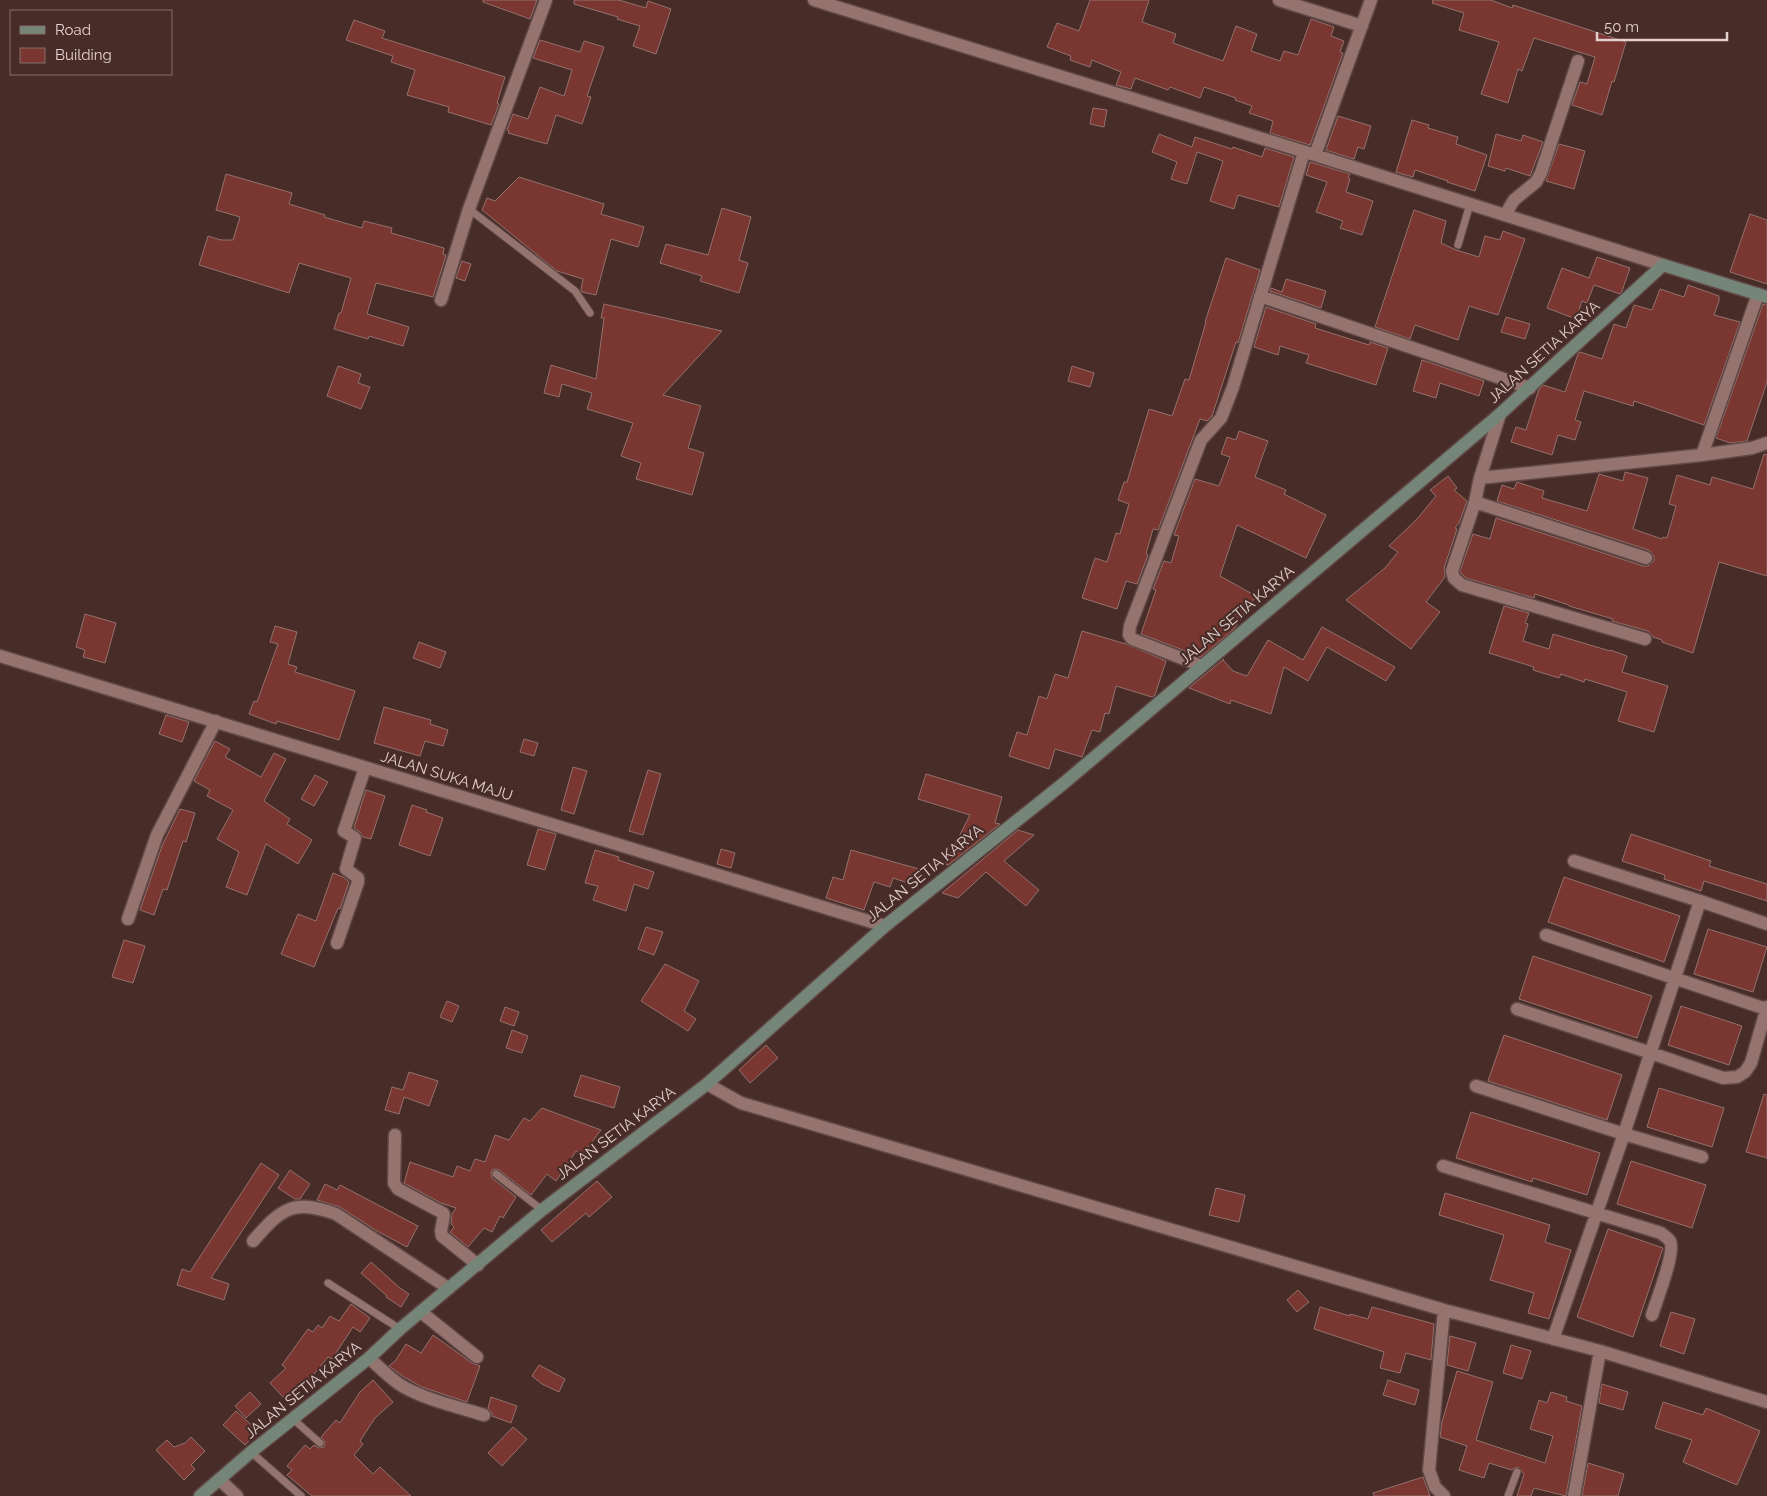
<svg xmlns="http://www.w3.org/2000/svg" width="1767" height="1496" font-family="Raleway,sans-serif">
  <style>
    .building { fill: #7a3630; stroke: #93716d }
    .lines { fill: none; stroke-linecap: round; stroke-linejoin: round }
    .service-casing { stroke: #604846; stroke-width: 9 }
    .minor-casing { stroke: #604846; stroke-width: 15 }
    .tertiary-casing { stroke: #604846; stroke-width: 15 }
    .secondary-casing { stroke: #604846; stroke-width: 15 }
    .service { stroke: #95746f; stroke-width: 7 }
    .minor { stroke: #95746f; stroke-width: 12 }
    .tertiary { stroke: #95746f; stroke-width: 12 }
    .secondary { stroke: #758679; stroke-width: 12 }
    .labels { text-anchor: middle; stroke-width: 4.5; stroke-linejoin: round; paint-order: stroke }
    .street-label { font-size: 15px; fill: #e3d0ce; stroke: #482c28 }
  </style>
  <rect width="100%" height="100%" fill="#482c28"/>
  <path class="building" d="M483,0H537L530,19L483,2Z
    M574,0H619L646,8L648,1L671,9L656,54L633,46L640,26L617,19L618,17L574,4Z
    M1090,0H1149L1142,22L1176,34L1173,43L1223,61L1236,26L1257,34L1251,51L1280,61L1284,51L1298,55L1311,19L1334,27L1331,36L1344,41L1340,52L1343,53L1310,145L1270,133L1273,121L1249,113L1252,106L1235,100L1236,98L1204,87L1200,98L1170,87L1168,90L1135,78L1131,89L1116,85L1121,72L1092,60L1090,67L1070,60L1071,56L1047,47L1057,23L1079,31Z
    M1433,0H1491L1512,8L1513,5L1626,42L1614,82L1612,81L1602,115L1572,105L1580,82L1587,84L1595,57L1534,38L1522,71L1518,69L1508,103L1481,94L1499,42L1459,30L1464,13L1432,3Z
    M354,20L385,31L382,38L505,77L497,103L499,104L491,125L448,112L449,107L407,95L415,70L391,62L393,56L346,40Z
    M540,40L580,52L584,41L604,47L587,96L591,97L582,124L556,115L547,144L508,133L509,131L507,130L513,114L528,119L540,87L564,96L572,70L533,58Z
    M1093,108L1107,110L1104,127L1090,124Z
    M1338,116L1371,126L1364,149L1358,147L1354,159L1326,150Z
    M1412,120L1429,125L1428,128L1458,137L1456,144L1487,155L1475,191L1447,182L1448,181L1415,170L1413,177L1396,172Z
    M1159,134L1192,147L1195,137L1232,149L1233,147L1262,157L1265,148L1294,157L1279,207L1238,195L1234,209L1210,201L1223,161L1197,152L1187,184L1171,179L1177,162L1152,152Z
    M1496,134L1521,141L1523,135L1543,142L1530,176L1506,168L1505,171L1488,166Z
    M1559,144L1585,151L1574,189L1546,181Z
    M1310,162L1350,174L1348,178L1350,179L1346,192L1373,201L1362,235L1340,228L1343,221L1316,212L1327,182L1306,175Z
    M226,174L292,193L289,204L325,215L324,217L362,228L364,221L392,228L391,233L444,248L443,254L446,255L433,297L376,283L367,314L409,327L403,346L369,336L368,339L334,329L339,313H341L351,278L299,263L289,293L199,265L208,236L221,240H233L240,217L216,210Z
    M519,177L604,204L601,214L644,227L638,247L611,239L596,295L582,292L581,290L583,279L557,271L482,210L487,198L495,201Z
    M722,208L751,217L739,260L748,263L739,293L700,281L702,276L660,263L666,244L708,255Z
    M1414,210L1446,221L1441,243L1456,250L1479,257L1485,236L1500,240L1503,231L1525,239L1498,315L1469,306L1458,340L1415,325L1410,339L1375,327Z
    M1750,214L1767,220V284L1730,272Z
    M1597,257L1630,268L1622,291L1620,294L1594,285L1587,303L1582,301L1576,319L1547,308L1562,268L1589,278Z
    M1226,258L1260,270L1238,343L1236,342L1212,416L1207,421L1200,419L1158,530L1153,529L1146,554L1148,555L1137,584L1126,581L1117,609L1082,598L1095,558L1107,562L1116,533L1120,534L1129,504L1118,500L1124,482H1127L1149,409L1172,416L1185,379L1189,380L1206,322H1205Z
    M462,261L471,264L465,281L456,278Z
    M1286,279L1326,291L1321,308L1270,291L1271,288L1282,292Z
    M1688,285L1719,296V301L1714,315L1740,322L1704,425L1634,401L1633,406L1584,391L1575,420L1581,422L1575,440L1558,435L1552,455L1511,442L1516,427L1526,430L1539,389L1543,385L1565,392L1578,354L1580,352L1602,359L1614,324L1626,328L1634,305L1652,310L1660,289L1684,297Z
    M604,304L722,331L663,395L701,406L688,448L704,453L692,495L636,479L641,463L621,456L633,423L587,409L592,393L562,384L559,397L544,393L551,365L596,379L604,318H601Z
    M1763,304L1767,305V382L1747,441L1730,443L1716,438Z
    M1266,307L1316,324L1315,328L1369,345L1370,342L1388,348L1376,385L1306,363L1309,355L1280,346L1278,355L1254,347Z
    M1506,317L1530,324L1525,339L1501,332Z
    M1422,360L1484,381L1479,396L1440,383L1436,398L1413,391Z
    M338,366L361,374L358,383L370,387L361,409L327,396Z
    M1072,366L1094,373L1090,387L1068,381Z
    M1239,431L1268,441L1255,477L1286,490L1284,494L1326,515L1306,558L1237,525L1220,576L1256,596L1234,629L1201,657L1141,634L1156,590L1153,589L1164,561L1171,563L1179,536L1174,535L1195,479L1219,486L1230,457L1221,454L1227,437L1236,440Z
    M1764,454L1767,455V576L1719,562L1693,653L1662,642V640L1653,637L1648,631L1612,621L1613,619L1569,606V605L1535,594L1534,598L1466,578L1461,573L1460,571L1473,534L1490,539L1496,518L1643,566H1648L1654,561V556L1649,550L1497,501L1502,485L1514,489L1517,482L1544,491L1542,498L1587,511L1599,474L1623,481L1625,472L1648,478L1633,529L1662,539L1663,537L1667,538L1676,506L1669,504L1677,475L1710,485L1712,477L1753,489Z
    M1448,476L1457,488L1454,490L1467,501L1459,523L1455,528L1457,529L1444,568L1445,577L1426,602L1440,612L1411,649L1346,600L1385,568L1398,552L1389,546L1417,519L1436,496L1430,490Z
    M1504,606L1529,613L1525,623L1528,624L1523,641L1549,649L1553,634L1610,651V650L1627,656L1622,672L1668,686L1654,732L1618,721L1627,692L1585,679L1584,682L1561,674L1559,678L1533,670L1534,667L1489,653Z
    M85,614L116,623L105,663L83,657L85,650L76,647Z
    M275,626L297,632L288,664L297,667L295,672L355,691L339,740L277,721L276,724L249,714L254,701L257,702L278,644L270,642Z
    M1322,627L1395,667L1386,681L1327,647L1308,681L1284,667L1271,714L1231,700L1230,704L1189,688L1224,659L1223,660L1233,671L1247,676L1268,640L1303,660Z
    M1082,631L1126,644L1166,661L1155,695L1152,697L1116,686L1109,714L1105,713L1100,732L1092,730L1082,757L1055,749L1049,769L1009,756L1017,732L1027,735L1039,696L1047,699L1055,674L1068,678Z
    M419,642L446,652L440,668L413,658Z
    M384,707L431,720L430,724L448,730L443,746L425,741L420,756L374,743Z
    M166,715L189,722L182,742L159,734Z
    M524,739L538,743L534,756L520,752Z
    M215,741L230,749L225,757L261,777L274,753L286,759L264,801L290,819L287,824L312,840L298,864L266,844L247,895L226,887L239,852L217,839L233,810L207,796L210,790L194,781Z
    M573,767L587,771L574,814L561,810Z
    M648,770L661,774L643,835L629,831Z
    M926,774L1002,797L995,823L1000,824L948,865L945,864L970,815L918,799Z
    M315,775L328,782L314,806L301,799Z
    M366,790L385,796L371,839L363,837L360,832L354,828Z
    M412,805L427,810L426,812L443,818L430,856L399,845Z
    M180,809L195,813L186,842L183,841L167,890L163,889L154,915L140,910L162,846Z
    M538,829L556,834L545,870L527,865Z
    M1018,830L1034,835L1004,861L1039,890L1026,906L986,872L958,898L942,893Z
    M1631,834L1711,861L1709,866L1767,884V901L1704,881L1701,891L1664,879L1665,875L1622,861Z
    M721,849L735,853L731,868L717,864Z
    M595,850L619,857L618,860L654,872L648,889L634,884L626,911L593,900L598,886L585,883Z
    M851,850L919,869L914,885L893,878L890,887L874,882L864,910L826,898L833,877L843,880Z
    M333,873L343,877L349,882L340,909L338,908L314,967L281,954L298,914L316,921Z
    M1564,877L1680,916L1664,962L1548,922Z
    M646,927L663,932L654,955L638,949Z
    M1708,929L1767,947L1753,992L1694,974Z
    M124,940L145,946L133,983L112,977Z
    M1533,956L1652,996L1637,1038L1519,999Z
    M665,964L699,981L684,1011L696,1019L688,1031L641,1001Z
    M447,1001L459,1006L452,1022L440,1017Z
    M1681,1006L1742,1026L1729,1065L1668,1045Z
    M505,1007L519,1012L514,1026L500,1021Z
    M512,1030L528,1036L522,1053L506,1048Z
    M1504,1035L1622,1075L1607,1120L1488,1081Z
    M766,1045L778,1058L750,1083L739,1070Z
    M409,1072L438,1081L429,1106L404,1097L399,1114L385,1110L392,1087L403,1090Z
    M581,1075L620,1087L614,1108L574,1096Z
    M1659,1088L1724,1108L1712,1147L1647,1127Z
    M1764,1094L1767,1095V1158L1746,1152Z
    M542,1108L601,1130L582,1155L576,1151L556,1181L547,1174L531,1195L499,1170L496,1169L492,1170L491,1174L492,1178L516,1197L503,1218L500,1216L492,1232L484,1228L468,1247L450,1232L454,1227L451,1224L452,1214L456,1208L441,1203L404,1183L410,1162L453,1177L457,1166L470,1171L475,1159L485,1162L495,1135L509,1140L524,1118L530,1121Z
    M1471,1112L1600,1153L1587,1195L1533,1178L1532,1182L1456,1158Z
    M1631,1161L1706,1185L1692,1228L1617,1204Z
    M261,1163L279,1175L211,1278L229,1284L224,1300L177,1285L182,1269L190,1272Z
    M290,1170L310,1184L300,1199H295L278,1188Z
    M597,1181L612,1197L589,1217L586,1213L552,1242L541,1230Z
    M325,1184L337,1190L340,1185L418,1226L407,1247L377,1231L340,1207L317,1200Z
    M1216,1188L1245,1195L1239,1222L1209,1215Z
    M1445,1193L1550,1225L1545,1242L1571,1250L1549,1319L1528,1313L1534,1293L1490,1280L1504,1235L1439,1215Z
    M1608,1229L1663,1248L1633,1337L1577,1317Z
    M371,1262L400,1288L409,1294L401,1307L386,1297L387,1296L361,1273Z
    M1298,1290L1309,1302L1297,1312L1287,1300Z
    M351,1304L370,1318L360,1332L353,1327L332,1359L328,1357L306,1384L302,1381L284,1398L270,1383L286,1368L282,1365L308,1329L313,1332L318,1325L322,1328L330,1316L339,1321Z
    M1320,1307L1350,1316V1314L1368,1319L1372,1307L1434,1324L1431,1360L1406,1353L1400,1373L1380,1368L1384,1352L1314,1329Z
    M1671,1312L1695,1319L1684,1354L1660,1346Z
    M433,1335L472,1363L480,1366L467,1402L422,1387L404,1377L389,1366L396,1360L406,1344L421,1353Z
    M1450,1336L1476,1343L1468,1371L1447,1365Z
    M1511,1345L1531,1351L1522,1379L1503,1373Z
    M539,1365L565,1379L559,1392L542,1384L532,1376Z
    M1457,1371L1493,1382L1476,1440L1545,1463L1553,1436L1530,1429L1539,1400L1547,1403L1551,1392L1567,1397L1566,1401L1582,1406L1566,1496L1534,1488L1531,1496H1517L1524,1474L1518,1467L1514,1468L1512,1470L1489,1463L1484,1478L1459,1470L1467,1446L1440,1437L1442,1422Z
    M373,1380L393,1402L375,1418L360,1441L363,1444L354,1455L373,1474L380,1467L411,1496H312L287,1475L292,1470L287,1466L305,1445L310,1449L314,1445L319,1448L324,1447L325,1442L321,1437L336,1420L340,1423L360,1392Z
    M1388,1380L1419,1390L1415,1405L1383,1395Z
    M1602,1384L1628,1392L1623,1410L1599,1403Z
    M250,1392L261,1404L246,1418L235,1406Z
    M491,1397L517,1406L511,1423L492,1416V1413L488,1408Z
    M1663,1402L1703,1415L1706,1408L1760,1431L1737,1485L1683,1462L1692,1440L1655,1428Z
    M236,1411L258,1431L245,1445L223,1425Z
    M513,1427L527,1439L502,1466L488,1453Z
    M191,1437L205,1451L191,1465L195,1469L184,1480L156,1450L167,1440L174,1447L185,1443Z
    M1588,1463L1624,1474L1618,1496H1582Z
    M1423,1477L1430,1496H1374L1373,1493Z"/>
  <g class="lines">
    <g class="service-casing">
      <path id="service" d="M469,209L575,291L590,313
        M1458,245L1470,204
        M496,1174L542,1210
        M328,1283L400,1329
        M293,1419L320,1443
        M251,1452L301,1496
        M1508,1496L1517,1472"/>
    </g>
    <g class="minor-casing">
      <path id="minor" d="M814,0L1315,155L1663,265
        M1279,0L1362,26
        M1315,155L1371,0
        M1505,215L1514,200L1536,182L1541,173L1578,61
        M1260,296L1530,388
        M441,300L469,209L546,0
        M1500,414L1480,478L1475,502L1452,571L1454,578L1462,585L1645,639
        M1702,455L1758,294
        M1480,478L1702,455L1752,448L1767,443
        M1475,502L1646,558
        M1202,666L1132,639L1129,635L1130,626L1201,440L1221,418L1233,387L1304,152
        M1574,861L1700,901L1767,924
        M128,919L157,835L216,721
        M1546,935L1766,1009
        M337,943L358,882V878L346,869L355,838L344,831L365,768
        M1517,1009L1651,1053L1723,1078L1737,1077L1745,1072L1751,1063L1767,1007
        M707,1084L741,1103L1444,1310L1600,1351L1767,1402
        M1476,1086L1624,1134L1700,901
        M395,1135L394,1183L398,1189L443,1213L444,1215L441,1231L442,1236L478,1265
        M1443,1166L1661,1233C1663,1235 1668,1238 1670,1241C1676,1251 1656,1302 1652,1315
        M253,1241C281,1209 293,1198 336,1214L448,1288
        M1444,1310L1429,1470L1435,1487L1444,1496
        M421,1312L477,1357
        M1553,1339L1624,1134L1702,1157
        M369,1358C379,1367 388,1376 399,1384C422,1399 458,1407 484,1415
        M220,1480L237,1496
        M1574,1496L1600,1351"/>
    </g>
    <g class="tertiary-casing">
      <path id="tertiary" d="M0,656L885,926"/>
    </g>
    <g class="secondary-casing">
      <path id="secondary" d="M200,1496L251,1452L369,1358L400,1329L542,1210L707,1084L885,926L1064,783L1500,414L1663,265L1767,297"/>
    </g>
    <use href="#service" class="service"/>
    <use href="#minor" class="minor"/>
    <use href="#tertiary" class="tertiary"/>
    <use href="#secondary" class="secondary"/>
  </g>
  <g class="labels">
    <g class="street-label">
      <text transform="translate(1544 352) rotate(-42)" y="5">JALAN SETIA KARYA</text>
      <text transform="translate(1237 615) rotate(-40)" y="5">JALAN SETIA KARYA</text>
      <text transform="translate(447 776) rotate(17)" y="5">JALAN SUKA MAJU</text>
      <text transform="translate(925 873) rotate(-39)" y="5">JALAN SETIA KARYA</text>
      <text transform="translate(616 1133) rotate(-37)" y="5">JALAN SETIA KARYA</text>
      <text transform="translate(303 1390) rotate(-39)" y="5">JALAN SETIA KARYA</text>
    </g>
  </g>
  <rect x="10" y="10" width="162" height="65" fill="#482c28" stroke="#866e6a"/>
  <rect x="20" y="26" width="25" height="8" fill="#758679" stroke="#866e6a"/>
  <text x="55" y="35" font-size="15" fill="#e3d0ce">Road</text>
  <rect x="20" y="48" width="25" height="15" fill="#7a3630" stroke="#866e6a"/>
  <text x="55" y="60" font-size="15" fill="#e3d0ce">Building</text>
  <path d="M1597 32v8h130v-8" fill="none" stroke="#e3d0ce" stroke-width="2.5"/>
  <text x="1604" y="32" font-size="15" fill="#e3d0ce" stroke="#482c28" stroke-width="4" paint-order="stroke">50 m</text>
</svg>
